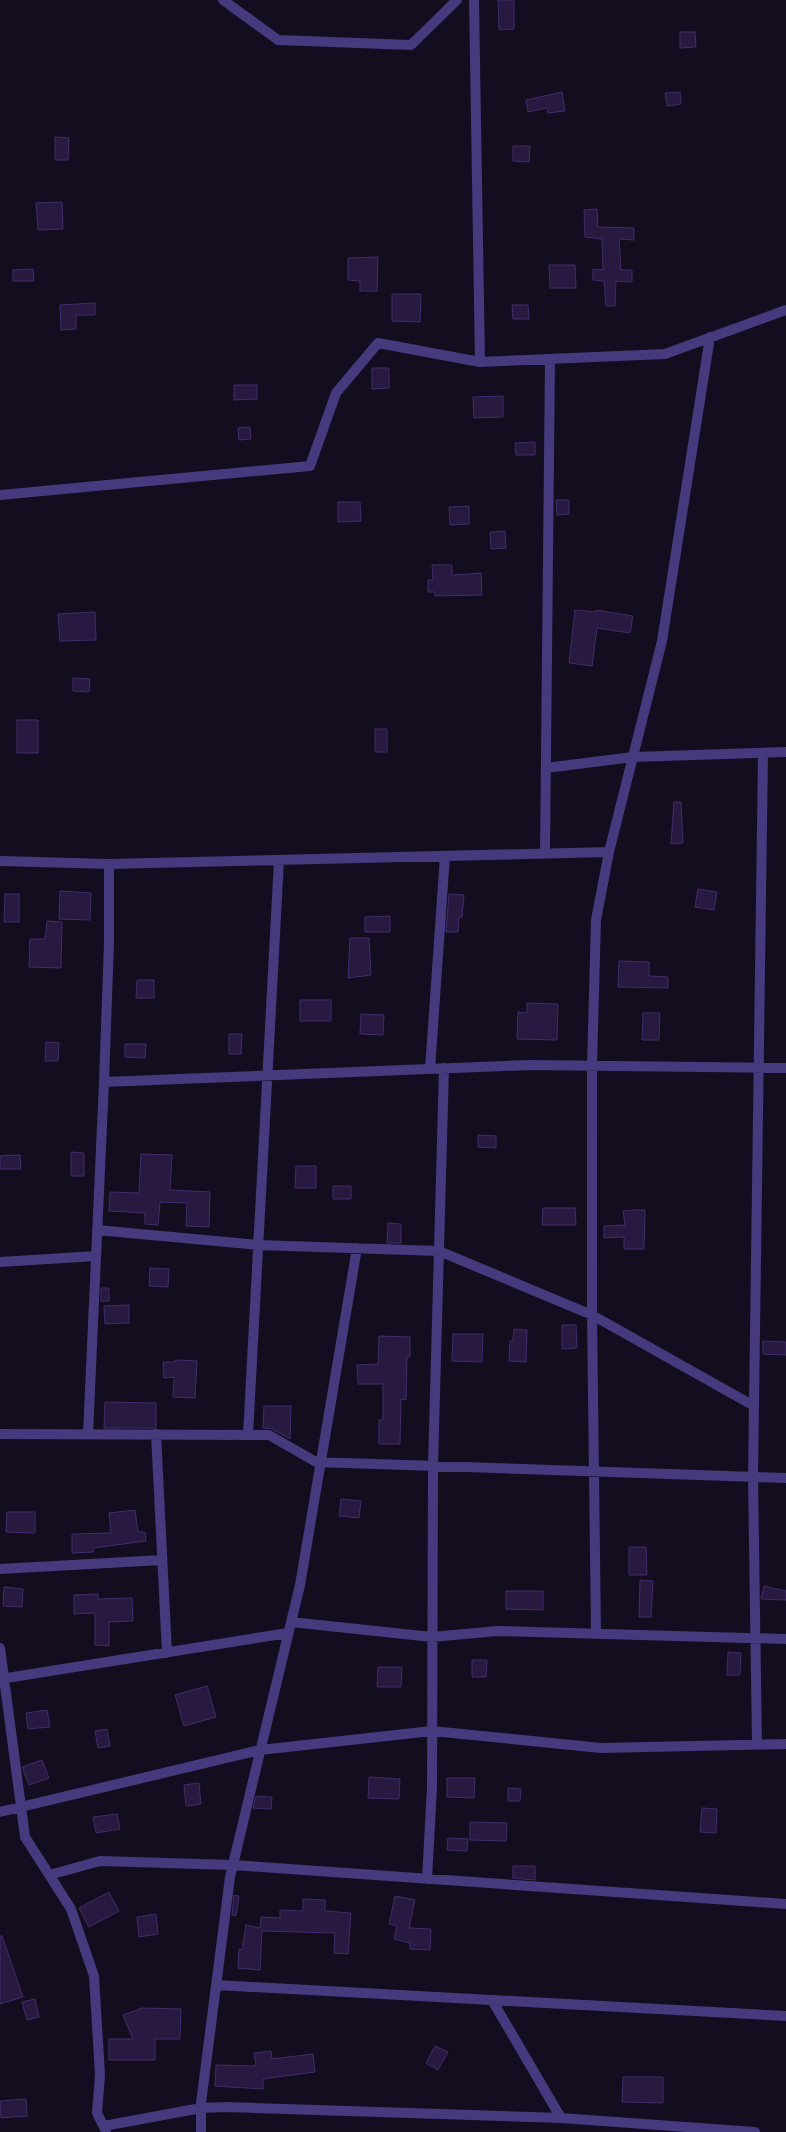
<svg xmlns="http://www.w3.org/2000/svg" width="786" height="2132" font-family="'Nunito Sans',sans-serif">
  <style>
    .building { fill: #27193f; stroke: #422c6b }
    .lines { fill: none; stroke-linecap: round; stroke-linejoin: round }
    .street { stroke: #46397d; stroke-width: 10 }
  </style>
  <rect width="100%" height="100%" fill="#130d1f"/>
  <path class="building" d="M498,0H514V29L499,30Z
    M680,32H695L696,47L680,48Z
    M562,92L565,111L548,113L547,108L528,112L526,100Z
    M680,92L681,104L667,106L665,93Z
    M55,137L69,138L68,160H55Z
    M513,146H530L529,162L513,161Z
    M62,202L63,229L38,230L36,203Z
    M597,209L598,227L634,228V240L619,239L621,270H632V282L616,281L615,306H606L604,281L593,280V269L603,270L602,239L585,237L584,210Z
    M378,257L377,291H360V281L348,280V258Z
    M549,265H575L576,288H550Z
    M33,269L34,281H13V270Z
    M392,294H421L420,322L392,321Z
    M95,303V315H76V329L61,330L60,305Z
    M512,305H528L529,319H513Z
    M372,368H389V388L372,389Z
    M234,385H257V399L234,400Z
    M503,396V417L474,418L473,397Z
    M250,427L251,439L239,440L238,428Z
    M535,442V455H516L515,443Z
    M556,500H569V514L557,515Z
    M338,502H360L361,521L338,522Z
    M469,506V524L450,525L449,507Z
    M505,531L506,548L491,549L490,532Z
    M432,565H452V575L481,573L482,595L435,596V592H428V580H433Z
    M575,610L596,612V610L633,616L630,633L597,628L592,666L569,663Z
    M95,612L96,640L60,641L58,614Z
    M73,678L90,679L89,692L73,691Z
    M17,720H38V753H17Z
    M375,729H387V752H375Z
    M674,802H681L683,843L671,844Z
    M698,889L717,892L714,910L695,907Z
    M60,891L91,893L90,920L59,919Z
    M5,894H19V922H4Z
    M449,894L464,895L462,917H459L458,932H446Z
    M390,916V932H365V917Z
    M47,921L62,922L61,968L29,967L30,939H45Z
    M350,938H369L371,975L348,978Z
    M619,961L649,962V976L668,977V988L618,987Z
    M137,980H154V998H136Z
    M300,1000H331V1021H300Z
    M527,1003L558,1004L557,1040L517,1039L518,1012L527,1013Z
    M643,1013H660L659,1040H642Z
    M361,1014L384,1015L383,1035L360,1034Z
    M229,1034H242L241,1054H229Z
    M46,1042L59,1043L58,1061H45Z
    M125,1044H146L145,1058L125,1057Z
    M478,1135L496,1136V1148L478,1147Z
    M71,1152L84,1153V1176H71Z
    M141,1154L172,1155L170,1190L210,1192L209,1227L186,1226L187,1203L160,1202L158,1225L145,1224V1213L109,1211L110,1192L139,1193Z
    M20,1155L21,1169H0V1156Z
    M296,1166H316V1188H295Z
    M333,1186H351V1199H333Z
    M543,1208H575L576,1225H542Z
    M634,1210H645L644,1249H624V1237L604,1238V1226L625,1225L623,1211Z
    M388,1223L401,1224V1243H387Z
    M150,1268L169,1269L168,1287L149,1286Z
    M101,1288H109V1301H101Z
    M129,1305V1323L105,1324L104,1306Z
    M562,1325H576L577,1348L562,1349Z
    M514,1329L527,1330L526,1362L509,1361L510,1341H513Z
    M453,1334H483L482,1362L452,1361Z
    M379,1336L410,1337V1357H407L406,1400L401,1399L400,1444H379V1420H383V1384H358L357,1365L378,1364Z
    M763,1341L786,1342V1355L763,1354Z
    M175,1360L197,1361L195,1398L173,1397L174,1377L164,1378L163,1362H175Z
    M105,1402L156,1403V1428H104Z
    M264,1406H291L290,1439L272,1429L263,1428Z
    M341,1499L361,1501L359,1518L339,1516Z
    M135,1510L138,1532H145L146,1541L93,1548V1552L72,1553V1534L111,1533L109,1513Z
    M7,1512H35V1533L6,1532Z
    M629,1547H646L647,1575H629Z
    M640,1580L653,1581L651,1617H639Z
    M764,1586L786,1591V1600L761,1599Z
    M4,1587L23,1589L22,1607L3,1606Z
    M506,1591H543V1610L506,1609Z
    M98,1594V1599L132,1598L133,1621L109,1622V1646L95,1645V1613L74,1614V1595Z
    M728,1652L741,1653L740,1675H727Z
    M472,1660H487L486,1677H472Z
    M378,1667H402L401,1687H377Z
    M207,1686L216,1717L184,1726L175,1695Z
    M47,1710L50,1727L28,1729L26,1713Z
    M107,1729L110,1746L98,1748L95,1731Z
    M42,1760L49,1778L29,1785L22,1767Z
    M369,1777L400,1779L399,1799L368,1798Z
    M447,1778H475L474,1798L447,1797Z
    M199,1783L201,1804L186,1806L184,1785Z
    M508,1788L521,1789L520,1801H508Z
    M256,1796L272,1797L271,1809L253,1808Z
    M702,1808L717,1809L716,1833L700,1832Z
    M117,1814L120,1829L96,1833L93,1817Z
    M470,1822L507,1823L506,1841L470,1840Z
    M448,1838L468,1839L467,1851L447,1850Z
    M513,1866H535V1880L513,1878Z
    M109,1892L119,1911L89,1927L79,1908Z
    M234,1895L239,1896L236,1916L232,1915Z
    M395,1896L415,1900L409,1928L431,1929L430,1950L410,1949V1943L394,1939L397,1926L389,1924Z
    M303,1899L325,1900V1911L351,1913L348,1954L334,1953L335,1933L262,1931L260,1970L238,1968L239,1949L242,1950L246,1925L260,1928L261,1917L280,1918V1910L303,1911Z
    M156,1914L158,1934L139,1937L137,1917Z
    M0,1936H2L23,1997L0,2004Z
    M35,1999L39,2017L27,2020L22,2002Z
    M142,2008L181,2009L180,2039H155V2060H109V2039H133L123,2015Z
    M435,2046L448,2052L438,2070L426,2063Z
    M271,2051L272,2059L313,2054L315,2072L263,2079V2089L215,2086L216,2065L256,2066L254,2053Z
    M623,2077H663V2103L622,2102Z
    M26,2099L27,2116L1,2118L0,2101Z"/>
  <g class="lines">
    <path class="street" d="M223,0L278,40L411,45L457,0
      M474,0L480,362
      M0,495L310,466L336,393L378,343L480,362L665,354L786,310
      M546,768L633,757L786,752
      M545,854L550,359
      M0,861L109,864L609,852L662,641L710,337
      M109,864V943L104,1082L530,1065L786,1068
      M430,1069L445,856
      M97,1230L258,1245L439,1251L592,1315L754,1406
      M0,1262L96,1256
      M0,1434L269,1435L316,1462L786,1478
      M88,1434L104,1082
      M156,1434L167,1653
      M248,1435L279,860
      M0,1569L162,1560
      M291,1622L432,1637L497,1631L786,1639
      M596,1634L592,1315V1065L596,920L609,852
      M0,1648L25,1837L71,1909L94,1976L100,2075L97,2113L106,2131
      M0,1679L288,1633
      M757,1745L753,1477L763,753
      M0,1812L260,1750L432,1731L601,1748L786,1744
      M49,1875L100,1861L233,1865L786,1904
      M427,1879L432,1787L433,1466L444,1068
      M216,1985L786,2016
      M492,2000L561,2118
      M104,2126L201,2108L227,2107L561,2118L755,2132
      M201,2132V2103L230,1877L300,1585L357,1248"/>
  </g>
</svg>
